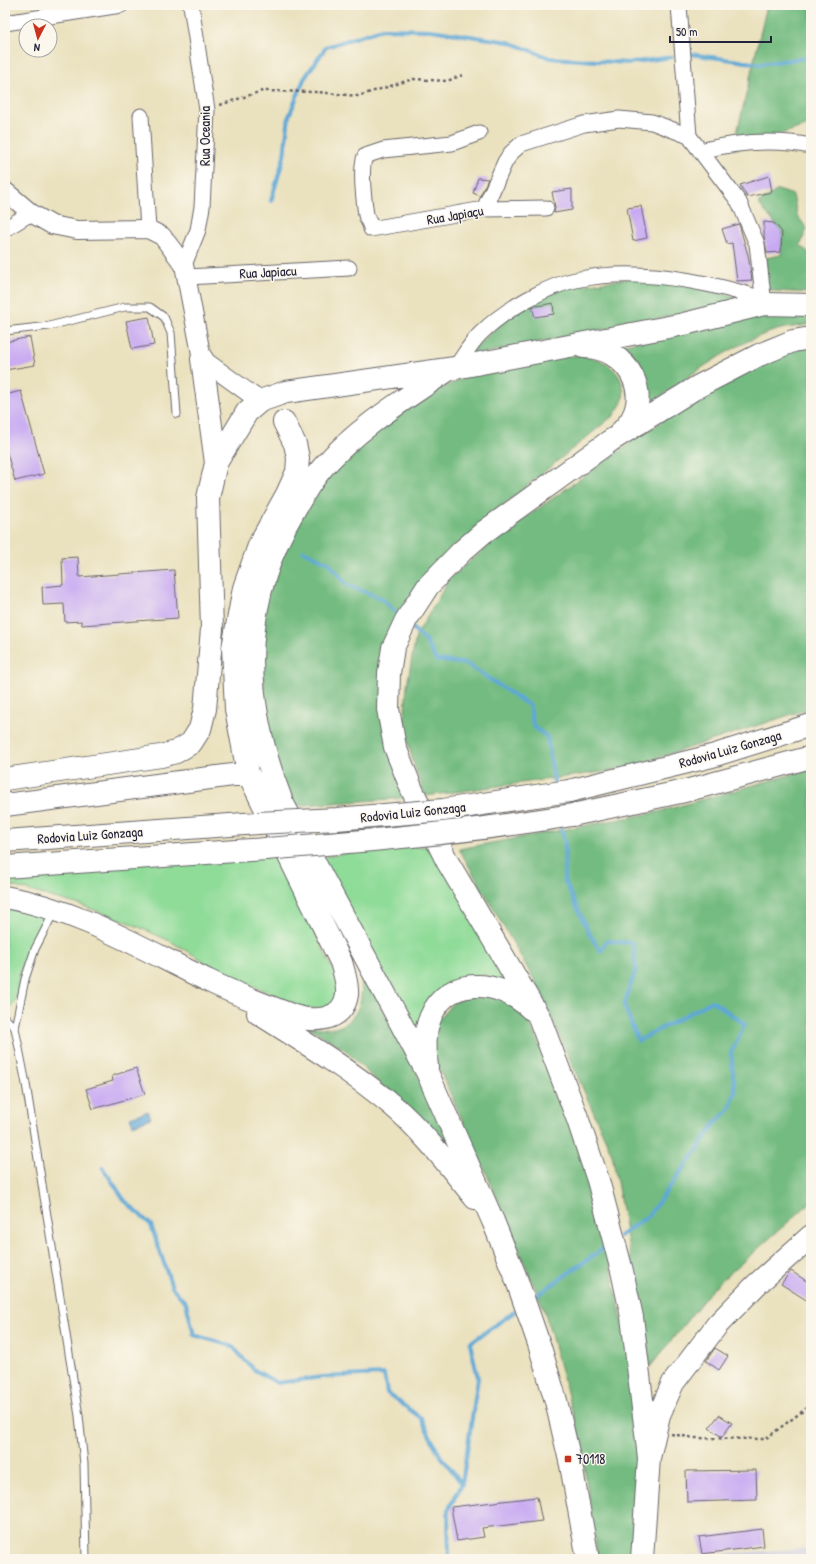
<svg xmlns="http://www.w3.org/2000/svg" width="816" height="1564" font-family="'Patrick Hand',sans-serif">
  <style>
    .industrial { fill: #c2c2dc }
    .green { fill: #8fdb98; stroke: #587e6a }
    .forest { fill: #73bb80; stroke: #4a6e5e }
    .water { fill: #5ea8d6; stroke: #406588 }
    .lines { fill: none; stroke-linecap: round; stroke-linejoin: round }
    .stream { stroke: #5ea8d6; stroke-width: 4 }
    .building { fill: #c8aaf2 }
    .service-casing { stroke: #686569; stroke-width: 9 }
    .minor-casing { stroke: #686569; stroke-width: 17 }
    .tertiary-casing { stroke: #686569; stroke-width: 20 }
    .trunk-casing { stroke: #686569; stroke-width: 24 }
    .path { stroke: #686569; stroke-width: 2.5; stroke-dasharray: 3 3; stroke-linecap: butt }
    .service { stroke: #fff; stroke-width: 7 }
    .minor { stroke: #fff; stroke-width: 15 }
    .tertiary { stroke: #fff; stroke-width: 18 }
    .trunk { stroke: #fff; stroke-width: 22 }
    .trunk-bridge-casing { stroke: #686569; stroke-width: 24; stroke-linecap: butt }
    .trunk-bridge { stroke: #fff; stroke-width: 22 }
    .poi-dot { fill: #c8321e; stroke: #fbf7ec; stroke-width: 1.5 }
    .labels { text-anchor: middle; stroke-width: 3; stroke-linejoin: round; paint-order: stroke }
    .street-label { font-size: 14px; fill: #22223b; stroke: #fbf7ec }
    .poi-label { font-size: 14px; fill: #22223b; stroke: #fbf7ec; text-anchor: start }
  </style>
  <rect width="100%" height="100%" fill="#fbf7ec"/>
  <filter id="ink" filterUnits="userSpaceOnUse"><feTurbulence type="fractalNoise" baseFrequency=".025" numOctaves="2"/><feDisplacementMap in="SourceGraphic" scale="8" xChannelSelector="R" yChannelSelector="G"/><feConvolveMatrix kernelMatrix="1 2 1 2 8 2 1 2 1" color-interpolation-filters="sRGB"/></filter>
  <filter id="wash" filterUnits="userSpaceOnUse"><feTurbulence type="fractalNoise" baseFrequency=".012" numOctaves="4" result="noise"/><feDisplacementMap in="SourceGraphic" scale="16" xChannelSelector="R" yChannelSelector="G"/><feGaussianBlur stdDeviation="0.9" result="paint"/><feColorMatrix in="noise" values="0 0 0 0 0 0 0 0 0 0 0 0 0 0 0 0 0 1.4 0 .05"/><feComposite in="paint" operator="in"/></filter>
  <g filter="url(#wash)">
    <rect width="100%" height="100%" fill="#eae1be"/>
    <path class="industrial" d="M811,1548V1559H680L679,1557Z"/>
    <path class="green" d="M382,846L436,847L518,989L484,975L459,979L419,1039L320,858Z
      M275,849L341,987L335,1002L327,1009L304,1008L224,973L170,941L123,920L80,905L5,884V874Z
      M5,906L44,915L19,975L17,998L8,1012L5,1005Z"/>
    <path class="forest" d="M767,5H811V124L733,150Z
      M778,190L793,195L797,215L807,229L800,245L811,255V293L775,291L767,288L766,258L781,255L782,232L758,203Z
      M646,276L751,300L465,357L515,311L562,288Z
      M811,310V324C801,326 790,327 781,329C736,340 687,378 650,404C647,373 646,365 621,345L773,312Z
      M811,345V708L624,769L425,796L413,762L404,725L407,685L416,636L450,578L500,536L637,438L742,368Z
      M561,355C571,356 583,355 593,358C611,362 627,379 623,399C622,404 617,410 614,415L485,520L388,650L405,798L290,806L264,733L262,609L285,547L318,487L354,450L411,404L471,374Z
      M811,769V1202L713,1288L650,1367L612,1154L535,981L459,849L658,812Z
      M303,857L457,1150L454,1164L408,1112L343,1048L307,1026C316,1027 327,1029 335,1028C356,1023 364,1001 361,982C359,967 349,951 342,937C329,910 316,884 303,857Z
      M498,994L524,1011L563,1098L603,1232L635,1381L637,1455L633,1559H598L580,1439L544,1309L488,1177L431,1051L437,1021L453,1003L465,998Z"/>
    <path class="water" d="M148,1111L151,1118L133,1125L130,1117Z"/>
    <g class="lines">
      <path class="stream" d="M690,54L760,64L811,57
        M271,201L284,156L289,116L304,79L326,47L382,29L431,30L509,42L550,58L629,63L672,57
        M303,551L329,563L347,585L381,598L400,617
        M411,627L426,641L436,660L467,664L530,706L533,726L547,737L555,787
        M560,823L565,844L564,880L590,935L601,951L607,941L633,943L636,969L624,1005L638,1041L712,1001L745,1024L731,1053L735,1092L729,1110L715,1123L698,1149L648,1216L620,1236
        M103,1168L125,1201L151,1225L172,1287L186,1303L194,1335L232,1346L253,1369L277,1383L322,1377L384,1374L387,1393L421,1418L438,1452L462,1484
        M536,1296L604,1248
        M449,1559L448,1510L462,1484L478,1378L470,1343L514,1312"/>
    </g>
    <g id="blocks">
      <path class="building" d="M769,176L772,192L747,197L740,185Z
        M478,178L488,179L480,196L473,193Z
        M572,189V210L554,213L555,207L552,192Z
        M641,206L647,238L633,241L627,208Z
        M764,222L774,223L782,232L781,252L767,253L764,236Z
        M739,224L748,255L752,280L737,281L732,243L727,244L722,229Z
        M553,303L554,314L535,317L532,307Z
        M149,317L154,345L132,349L126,321Z
        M30,337L35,365L5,370V342Z
        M21,391L44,474L15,481L5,446V395Z
        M78,557L79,577L174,570L178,618L82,625L81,621L65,622L64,604L43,605L42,587L63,585L62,558Z
        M136,1068L145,1094L93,1109L86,1089L113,1081L112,1076Z
        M791,1271L811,1284V1303L781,1284Z
        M715,1348L728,1356L719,1370L706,1361Z
        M719,1415L732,1423L722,1437L709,1428Z
        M756,1470L757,1500L687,1502L686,1471Z
        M537,1497L542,1521L482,1528L484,1537L457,1541L451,1507Z
        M762,1529L764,1546L702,1554L699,1537Z"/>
    </g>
  </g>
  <g filter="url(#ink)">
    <use href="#blocks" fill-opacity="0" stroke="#686569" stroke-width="1"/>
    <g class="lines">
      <g class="service-casing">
        <path id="service" d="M5,331L49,326L125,307H150L164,317L171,333L177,414
          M54,912L35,949L25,979L15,1028L26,1084L79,1416L84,1464L86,1559
          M5,1018L15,1028"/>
      </g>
      <g class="minor-casing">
        <path id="minor" d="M679,5L689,136
          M5,23L121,5
          M141,116L148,229
          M479,133L452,143L383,150L365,156C360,169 364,201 366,215C367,221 371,223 371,229L484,209L546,208
          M700,151C736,142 775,139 811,146
          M484,209L505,162L511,153L521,144L584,124L619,119L652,122L689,136L739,202L757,244L764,304
          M5,229L31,213
          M184,265L198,230L202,207L207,110L191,5
          M187,277L349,268
          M455,368C463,357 470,344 480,334C504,310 547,285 580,279C640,267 706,281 763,299"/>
      </g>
      <g class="tertiary-casing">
        <path id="tertiary" d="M5,191L31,213L52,225L77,230L148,229L162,236L184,265L202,359L260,401"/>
      </g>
      <g class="trunk-casing">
        <path id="trunk" d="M583,347C628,346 658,399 621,432
          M202,359L216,463
          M448,370C405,399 359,427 324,466C309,483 297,505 286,525C238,618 245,707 282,802L427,1072L493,1221L516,1278L539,1344L556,1401L571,1465L588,1559
          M5,779L161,756L176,752L191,743L200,729L205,709L212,629L208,498L216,463L247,412L260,401L286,392L455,368L684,324L764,304L811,305
          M569,791L712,756L811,725
          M5,805L248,773
          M572,815L685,791L811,757
          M5,841L258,823
          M5,867L266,849
          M5,897C79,910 143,949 209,981C237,995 266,1005 294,1016C313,1022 343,1022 347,995C348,984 344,972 341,962L248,773L236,709L233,648L244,588L260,543L287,494L297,472L298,458L295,444L284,422
          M258,1013C304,1042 350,1070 392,1105C422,1130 450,1167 475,1198
          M427,1068C426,1055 424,1041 427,1028C440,974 497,977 531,1009
          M649,1458L632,1317L622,1271L598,1180L578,1120L539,1017L447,861L412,790L395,747L388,709L389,673L393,648L406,620L428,586L462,551L484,532L610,441L697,387L759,355L793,341L811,338
          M642,1559L649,1458L659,1415L673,1383L717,1325L756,1285L811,1236"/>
      </g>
      <path class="path" d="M220,105L262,91L317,92L358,96L413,79L447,81L465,74
        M671,1434L694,1438L765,1439L811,1405"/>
      <use href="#service" class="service"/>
      <use href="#minor" class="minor"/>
      <use href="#tertiary" class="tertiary"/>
      <use href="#trunk" class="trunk"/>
      <g class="trunk-bridge-casing">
        <path id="trunk-bridge" d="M258,823L337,819L443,810L569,791
          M266,849C369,841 471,832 572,815"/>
      </g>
      <use href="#trunk-bridge" class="trunk-bridge"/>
    </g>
  </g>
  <rect class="poi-dot" x="564" y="1455" width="8" height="8" rx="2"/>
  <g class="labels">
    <g class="street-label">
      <text transform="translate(205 136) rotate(-90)" y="5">Rua Oceania</text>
      <text transform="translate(455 215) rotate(-10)" y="5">Rua Japiaçu</text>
      <text transform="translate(268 272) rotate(-3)" y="5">Rua Japiacu</text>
      <text transform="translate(730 749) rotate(-16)" y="5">Rodovia Luiz Gonzaga</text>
      <text transform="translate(413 812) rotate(-6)" y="5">Rodovia Luiz Gonzaga</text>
      <text transform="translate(90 835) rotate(-4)" y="5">Rodovia Luiz Gonzaga</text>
    </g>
    <g class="poi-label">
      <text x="576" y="1464">70118</text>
    </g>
  </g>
  <rect width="816" height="1564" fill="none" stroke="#fbf7ec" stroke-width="20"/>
  <g transform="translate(38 38) rotate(186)"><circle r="19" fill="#fbf7ec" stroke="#a4a2a5"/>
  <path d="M0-3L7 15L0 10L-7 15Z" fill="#c8321e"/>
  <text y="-6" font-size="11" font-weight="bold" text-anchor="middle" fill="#22223b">N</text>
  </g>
  <path d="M670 36v6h101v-6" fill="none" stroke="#22223b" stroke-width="2"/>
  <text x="676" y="36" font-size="12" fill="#22223b" stroke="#fbf7ec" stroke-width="3" paint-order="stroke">50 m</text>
</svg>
